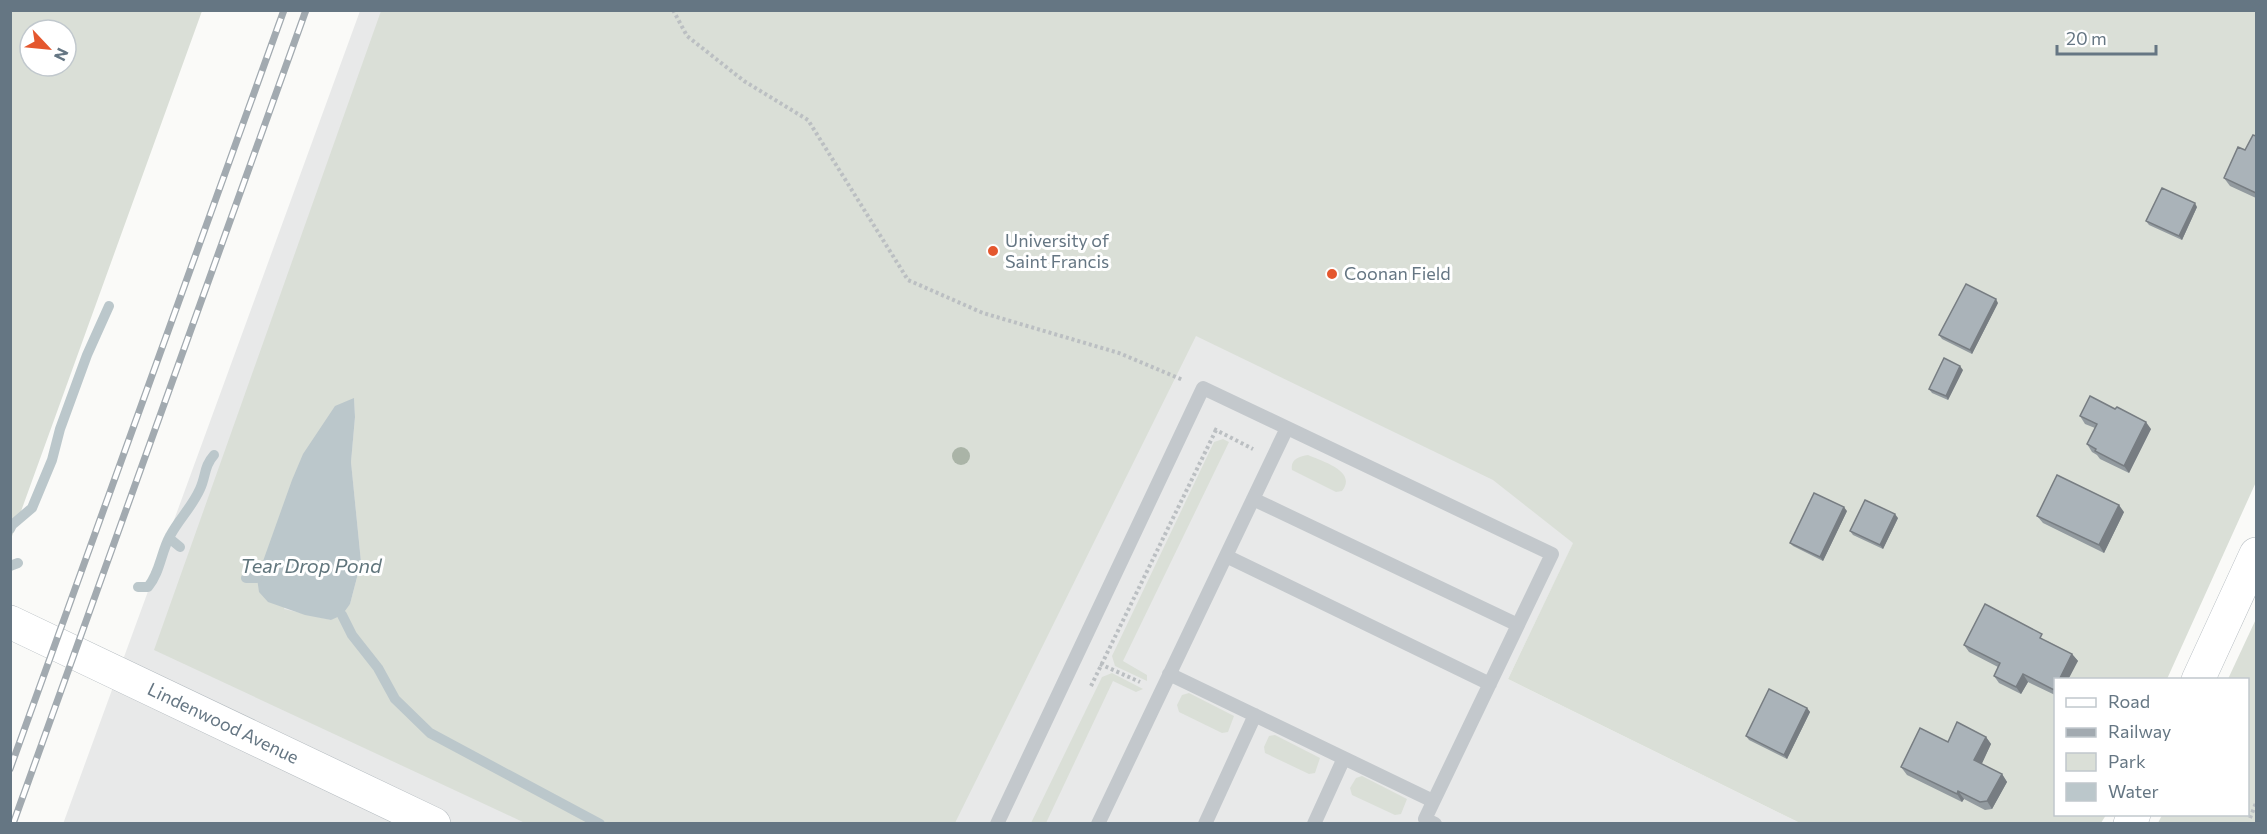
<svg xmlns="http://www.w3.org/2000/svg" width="2267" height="834" font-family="Commissioner,sans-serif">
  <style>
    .built { fill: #e8e9e9 }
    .green { fill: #dadfd7; fill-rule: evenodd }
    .water { fill: #bbc7cb }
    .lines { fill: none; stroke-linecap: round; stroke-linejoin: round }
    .stream { stroke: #bbc7cb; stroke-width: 10 }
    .secondary-casing { stroke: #b3babf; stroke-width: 34 }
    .path { stroke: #bbbfc2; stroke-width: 4; stroke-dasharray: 3 3; stroke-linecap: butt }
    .lane { stroke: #c3c8cc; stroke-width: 14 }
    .secondary { stroke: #fff; stroke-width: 33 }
    .rail-casing { stroke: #a2aab0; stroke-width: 7 }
    .rail { stroke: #fff; stroke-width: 4.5; stroke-dasharray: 14; stroke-linecap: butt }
    .tree { fill: #aab4a7 }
    .wall { fill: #929a9f }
    .shaded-wall { fill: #777d82 }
    .building { fill: #aab3b9; stroke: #777d82; stroke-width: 1.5 }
    .poi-dot { fill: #e4572e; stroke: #fff; stroke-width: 2 }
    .labels { text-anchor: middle; stroke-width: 6; stroke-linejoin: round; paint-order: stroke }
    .poi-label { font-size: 18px; fill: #657683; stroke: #fff; text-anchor: start }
    .street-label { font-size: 18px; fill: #657683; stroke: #fff }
    .water-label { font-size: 20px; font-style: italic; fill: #60757c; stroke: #fff }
  </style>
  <rect width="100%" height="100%" fill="#fafaf8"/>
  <path class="built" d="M360,11H1829L1508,679L1800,823L63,824Z"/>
  <path class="green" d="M11,10L202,11L11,539L10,11ZM30,30H66V66H30Z
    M381,11H2256V482L2167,679L2056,680V814L2106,815L2101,823H1800L1508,679L1573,543L1493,480L1196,336L955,823H525L154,650ZM354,398L355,417L351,462L361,562L350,604L331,620L284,609Z
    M1223,439L1229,442L1123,661L1147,675V681L1115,666L1112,656L1214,442Z
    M1308,455C1321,461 1358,471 1342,491L1336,492L1292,470C1290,460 1299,456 1308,455Z
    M2256,619V823H2158L2162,815L2248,814V680L2228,679Z
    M1112,673L1143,689L1136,692L1113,681L1046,823H1031L1102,677Z
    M1189,693L1234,716L1228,732L1222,733L1179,712L1177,705L1182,695Z
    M1275,735L1320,758L1315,773L1309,774L1265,753L1264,747L1269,736Z
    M1362,776L1407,799L1401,814L1395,815L1352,795L1350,788L1356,778Z"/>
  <path class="water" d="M354,398L355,417L351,462L361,562L350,604L342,615L331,620L305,615L268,602L259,592L257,578L292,480L303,454L335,406Z"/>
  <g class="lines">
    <path class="stream" d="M10,529L12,525L32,508L52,460L60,429L87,355L109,306
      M169,538L180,547
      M10,566L18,563
      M246,578H257
      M138,587H148C160,573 161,552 170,536C179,519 192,507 200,489C206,476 204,466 214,455
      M342,615L352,635L378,668L395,699L430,733L600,824"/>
    <g class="secondary-casing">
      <g id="secondary">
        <path id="s1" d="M10,622L434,824"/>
        <path d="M2198,680L2256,554"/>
        <path d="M2130,824L2134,814"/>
      </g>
    </g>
    <path class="path" d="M673,10L687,36L744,81L808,120L908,280L983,313L1119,353L1183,380
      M1214,429L1253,449
      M1100,664L1140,682
      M1091,686L1216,430
      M2250,818L2256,803"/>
    <path class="lane" d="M1253,499L1518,625
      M1226,556L1490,684
      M1169,674L1433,801
      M997,824L1203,388L1552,554L1425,819L1435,824
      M1098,824L1287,428
      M1205,824L1255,715
      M1314,824L1344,758"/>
    <use href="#secondary" class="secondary"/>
    <g class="rail-casing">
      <path id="rail" d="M10,769L284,10
        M13,824L306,10"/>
    </g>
    <use href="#rail" class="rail"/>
  </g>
  <circle class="tree" cx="961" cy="456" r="9"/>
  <path class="wall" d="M2256,136V198L2230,186L2224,178Z
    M2197,207L2182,240L2149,225L2146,221Z
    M1998,303L1972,354L1942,339L1939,335Z
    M1963,370L1948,400L1932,393L1929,389Z
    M2080,416L2151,429L2129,473L2100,459L2097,455L2092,452L2087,444L2095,428L2085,424Z
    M1847,511L1823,561L1793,546L1790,543Z
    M2124,512L2104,553L2043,523L2037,516Z
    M1898,518L1883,549L1853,535L1850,531Z
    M2047,641L2072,654L2078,661L2055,680V695L2028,682L2021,694L1999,683L1994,676L1998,667L1969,652L1964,645Z
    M1807,708L1810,712L1787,759L1749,740L1746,736Z
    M1986,737L1991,744L1981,764L2002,774L2007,782L1992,809L1985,810L1964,799L1962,802L1907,775L1901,767L1948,742Z"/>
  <path class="shaded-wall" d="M2195,203L2197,207L2182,240L2179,236Z
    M1996,299L1998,303L1972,354L1970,350Z
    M1960,366L1963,370L1948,400L1946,396Z
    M2146,422L2151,429L2129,473L2124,466Z
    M2119,505L2124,512L2104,553L2099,545Z
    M1844,507L1847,511L1823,561L1820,557Z
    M1895,514L1898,518L1883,549L1880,545Z
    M2072,654L2078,661L2068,680H2059Z
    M2023,674L2028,682L2021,694L2016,687Z
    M1807,708L1810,712L1787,759L1784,755Z
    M1986,737L1991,744L1980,768L1974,760Z
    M2002,774L2007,782L1992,809L1987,801Z
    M1958,791L1964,799L1962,802L1957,794Z"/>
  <path class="building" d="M2253,135L2256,136V193L2224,178L2238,147L2245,150Z
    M2162,188L2195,203L2179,236L2146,221Z
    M1966,284L1996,299L1970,350L1939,335Z
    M1944,358L1960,366L1946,396L1929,389Z
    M2090,396L2115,409L2117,407L2146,422L2124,466L2095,451L2096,449L2087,444L2097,424L2080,416Z
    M2057,475L2119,505L2099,545L2037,516Z
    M1814,493L1844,507L1820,557L1790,543Z
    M1865,500L1895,514L1880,545L1850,531Z
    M1985,604L2042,634L2040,638L2072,654L2059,680H2055V687L2054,690L2023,674L2016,687L1994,676L2000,663L1964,645Z
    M1769,689L1807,708L1784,755L1746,736Z
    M1957,722L1986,737L1974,760L2002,774L1987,801L1980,802L1958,791L1957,794L1901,767L1920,728L1948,742Z"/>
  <g class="poi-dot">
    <circle cx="993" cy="251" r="6"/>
    <circle cx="1332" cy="274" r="6"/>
  </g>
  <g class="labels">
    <g class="poi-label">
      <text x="1005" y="247">University of<tspan x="1005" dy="21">Saint Francis</tspan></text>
      <text x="1344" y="280">Coonan Field</text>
    </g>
    <g class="street-label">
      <text dy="6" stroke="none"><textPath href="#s1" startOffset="236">Lindenwood Avenue</textPath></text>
    </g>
    <g class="water-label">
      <text x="311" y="573">Tear Drop Pond</text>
    </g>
  </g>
  <rect width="2267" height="834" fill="none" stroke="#657683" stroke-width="24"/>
  <rect x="2054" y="678" width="195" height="138" fill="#ffffff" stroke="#c1c8cd" stroke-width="1.5"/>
  <rect x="2066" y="698" width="30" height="9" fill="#ffffff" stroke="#c1c8cd" stroke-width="1.5"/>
  <text x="2108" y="708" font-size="18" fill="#657683">Road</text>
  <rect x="2066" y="728" width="30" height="9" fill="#a2aab0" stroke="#c1c8cd" stroke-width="1.5"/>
  <text x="2108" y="738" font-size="18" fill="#657683">Railway</text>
  <rect x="2066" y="753" width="30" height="18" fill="#dadfd7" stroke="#c1c8cd" stroke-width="1.5"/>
  <text x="2108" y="768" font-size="18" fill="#657683">Park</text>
  <rect x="2066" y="783" width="30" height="18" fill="#bbc7cb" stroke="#c1c8cd" stroke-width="1.5"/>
  <text x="2108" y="798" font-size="18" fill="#657683">Water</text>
  <g transform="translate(48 48) rotate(116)"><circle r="28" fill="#ffffff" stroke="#c1c8cd" stroke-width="1.5"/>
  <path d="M0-4.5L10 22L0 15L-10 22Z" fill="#e4572e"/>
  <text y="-9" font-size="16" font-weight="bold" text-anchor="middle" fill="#657683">N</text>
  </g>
  <path d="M2057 45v9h99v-9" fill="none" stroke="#657683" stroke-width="3"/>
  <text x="2066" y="45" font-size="18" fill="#657683" stroke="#ffffff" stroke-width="4.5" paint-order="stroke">20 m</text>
</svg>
